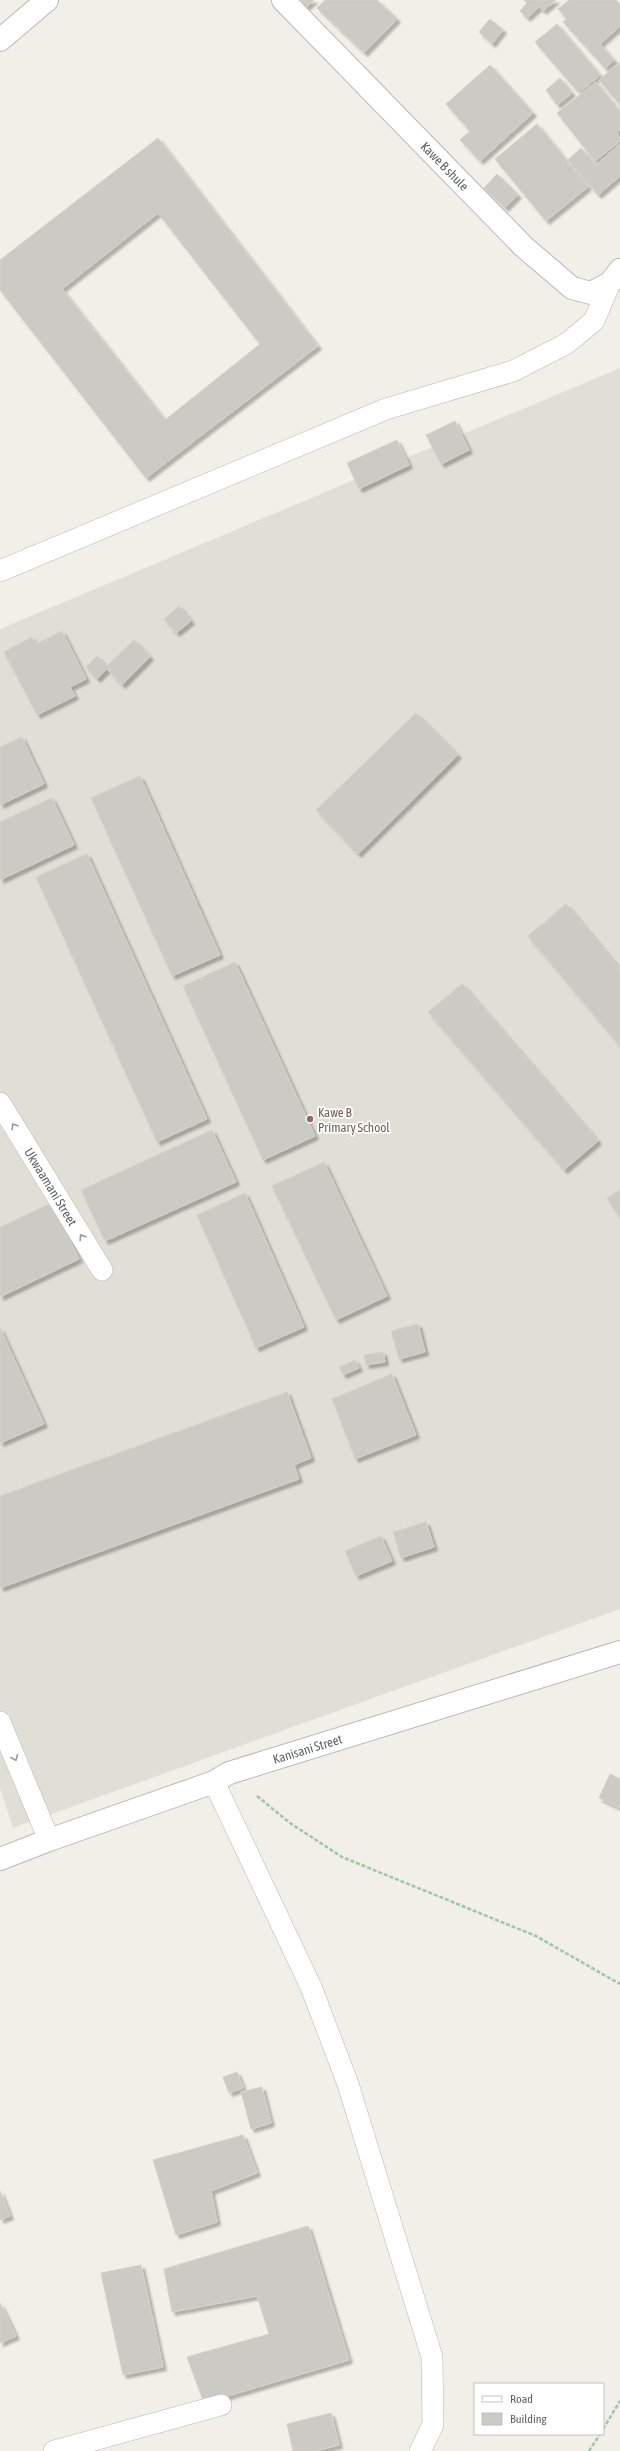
<svg xmlns="http://www.w3.org/2000/svg" width="620" height="2451" font-family="'Asap Condensed',sans-serif">
  <style>
    .education { fill: #e1ded6 }
    .building { fill: #cccac5; stroke: #d6d1c6; fill-rule: evenodd; filter: url(#shadow) }
    .lines { fill: none; stroke-linecap: round; stroke-linejoin: round }
    .service-casing { stroke: #b5b8bc; stroke-width: 22 }
    .minor-casing { stroke: #b5b8bc; stroke-width: 24 }
    .path { stroke: #9cc7a9; stroke-width: 2.5; stroke-dasharray: 4 2; stroke-linecap: butt }
    .service { stroke: #fff; stroke-width: 21 }
    .minor { stroke: #fff; stroke-width: 22 }
    .oneway { stroke: #979a9d }
    .education-dot { fill: #8d6e63; stroke: #fff; stroke-width: 1.5 }
    .labels { text-anchor: middle; stroke-width: 3.5; stroke-linejoin: round; paint-order: stroke }
    .street-label { font-size: 13px; fill: #5f6368; stroke: #fff }
    .education-label { font-size: 13px; fill: #785e54; stroke: #fff; text-anchor: start }
  </style>
  <defs>
    <filter id="shadow"><feDropShadow dx="3.5" dy="3.5" stdDeviation="1" flood-color="#0004"/></filter>
  </defs>
  <rect width="100%" height="100%" fill="#f1efe8"/>
  <path class="education" d="M620,368V1609L13,1828L0,1788V629Z"/>
  <path class="building" d="M301,0H314L306,7Z
    M325,0H377L397,19L364,53L317,8Z
    M524,0H556L543,11L539,7L527,18L520,11L527,3Z
    M569,0H616L620,5V26L600,44L614,60L605,68L563,22L567,19L558,9Z
    M490,19L503,30L492,44L479,32Z
    M557,24L600,75L579,93L535,42Z
    M620,62V105L599,80Z
    M490,65L533,113L480,161L460,140L470,131L446,104Z
    M560,78L572,93L557,105L546,90Z
    M596,82L620,112V130L617,133L620,141L595,161L557,113Z
    M537,124L588,187L546,221L495,159Z
    M158,138L318,346L146,478L0,290V260ZM158,213L260,344L165,420L62,289Z
    M620,144V176L598,195L568,160L581,148L596,165Z
    M497,174L518,195L505,208L484,188Z
    M455,421L469,450L441,464L426,435Z
    M397,440L409,465L359,489L347,463Z
    M179,606L191,621L176,633L164,619Z
    M62,631L86,679L70,687L75,696L37,715L4,652L32,637L36,644Z
    M134,640L150,657L122,685L107,669L97,679L86,667L97,656L107,666Z
    M416,713L458,755L358,854L316,810Z
    M22,737L44,784L0,805V747Z
    M140,776L220,955L172,976L91,798Z
    M52,798L74,845L0,880V822Z
    M87,854L207,1119L157,1142L36,877Z
    M566,904L620,969V1046L528,936Z
    M235,962L315,1136L263,1160L183,986Z
    M462,984L598,1141L564,1170L428,1012Z
    M212,1130L236,1182L105,1241L81,1190Z
    M324,1162L387,1296L336,1320L272,1186Z
    M620,1190V1218L607,1198Z
    M245,1193L304,1327L256,1348L197,1215Z
    M52,1203L79,1259L0,1297V1227Z
    M418,1324L425,1352L399,1359L391,1331Z
    M0,1328L44,1424L0,1443Z
    M383,1352L385,1362L366,1365L364,1355Z
    M355,1360L359,1368L343,1375L339,1367Z
    M392,1374L416,1435L355,1459L332,1399Z
    M287,1392L311,1458L294,1465L299,1479L0,1588V1496Z
    M426,1522L434,1547L401,1558L393,1532Z
    M381,1536L392,1561L356,1576L345,1551Z
    M610,1774L620,1779V1808L599,1798Z
    M237,2072L243,2088L229,2093L223,2077Z
    M262,2087L271,2123L251,2129L241,2092Z
    M243,2135L257,2173L211,2191L217,2222L176,2235L153,2160Z
    M0,2191L10,2216L0,2220Z
    M308,2226L349,2360L204,2403L187,2357L269,2334L257,2296L172,2312L164,2269Z
    M141,2265L163,2367L123,2375L101,2273Z
    M0,2303L16,2336L0,2343Z
    M331,2413L339,2445L315,2451H293L287,2424Z"/>
  <g class="lines">
    <g class="service-casing">
      <g id="service">
        <path d="M0,571L386,409L513,371L566,344L594,321L610,283"/>
        <path id="s1" d="M0,1103L102,1270"/>
        <path d="M0,1722L49,1840"/>
        <path d="M214,1782L311,1987L348,2084L432,2357L433,2425L420,2451"/>
        <path d="M54,2451L221,2405"/>
      </g>
    </g>
    <g class="minor-casing">
      <g id="minor">
        <path id="s2" d="M283,0L524,247L572,288L591,293L610,283L620,270"/>
        <path d="M0,40L47,0"/>
        <path id="s3" d="M0,1859L49,1840L214,1782L229,1773L620,1652"/>
      </g>
    </g>
    <path class="path" d="M257,1796L290,1823L342,1857L536,1936L620,1984
      M603,2429L620,2401
      M589,2451L600,2434"/>
    <use href="#service" class="service"/>
    <use href="#minor" class="minor"/>
  </g>
  <defs><path id="oneway-chevron" d="M-2-3.5L2.5 0L-2 3.5" fill="none" stroke-width="1.6" stroke-linecap="round" stroke-linejoin="round"/></defs>
  <g class="oneway">
    <use href="#oneway-chevron" transform="translate(14 1126) rotate(-122)"/>
    <use href="#oneway-chevron" transform="translate(82 1237) rotate(-122)"/>
    <use href="#oneway-chevron" transform="translate(15 1758) rotate(68)"/>
  </g>
  <circle class="education-dot" cx="310" cy="1119" r="4"/>
  <g class="labels">
    <g class="street-label">
      <text dy="5" stroke="none"><textPath href="#s2" startOffset="232">Kawe B shule</textPath></text>
      <text dy="5" stroke="none"><textPath href="#s1" startOffset="98">Ukwaamani Street</textPath></text>
      <text dy="5" stroke="none"><textPath href="#s3" startOffset="327">Kanisani Street</textPath></text>
    </g>
    <g class="education-label">
      <text x="318" y="1117">Kawe B<tspan x="318" dy="15">Primary School</tspan></text>
    </g>
  </g>
  <rect x="474" y="2383" width="130" height="52" fill="#ffffff" stroke="#bfc1c3"/>
  <rect x="482" y="2396" width="20" height="6" fill="#ffffff" stroke="#bfc1c3"/>
  <text x="510" y="2403" font-size="12" fill="#5f6368">Road</text>
  <rect x="482" y="2413" width="20" height="12" fill="#cccac5" stroke="#bfc1c3"/>
  <text x="510" y="2423" font-size="12" fill="#5f6368">Building</text>
</svg>
